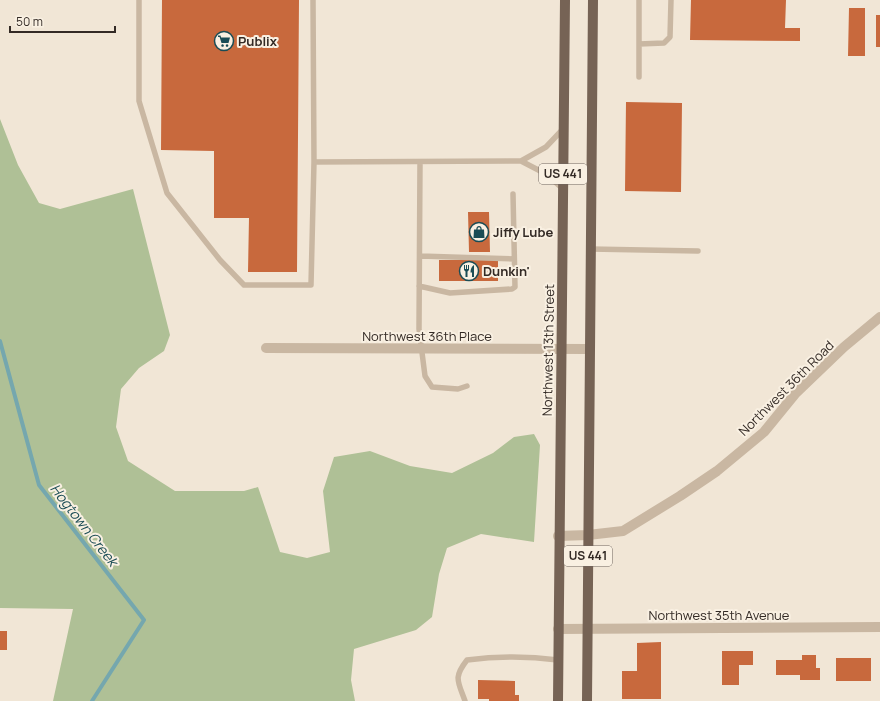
<svg xmlns="http://www.w3.org/2000/svg" width="880" height="701" font-family="Manrope,sans-serif">
  <style>
    .green { fill: #afc096 }
    .lines { fill: none; stroke-linecap: round; stroke-linejoin: round }
    .stream { stroke: #75a7ae; stroke-width: 4 }
    .building { fill: #c8693d }
    .service { stroke: #c9b7a2; stroke-width: 5.5 }
    .minor { stroke: #c9b7a2; stroke-width: 10 }
    .primary { stroke: #766355; stroke-width: 10 }
    .labels { text-anchor: middle; stroke-width: 4; stroke-linejoin: round; paint-order: stroke }
    .shield { fill: #f9f0e2; stroke: #6e655e; stroke-width: 1 }
    .shield-label { font-size: 12px; font-weight: bold; fill: #332a25 }
    .poi-label { font-size: 13px; font-weight: bold; fill: #332a25; stroke: #f9f0e2; text-anchor: start }
    .street-label { font-size: 13px; fill: #332a25; stroke: #f9f0e2 }
    .water-label { font-size: 14px; font-style: italic; fill: #1a4c55; stroke: #f9f0e2 }
  </style>
  <rect width="100%" height="100%" fill="#f1e6d6"/>
  <path class="green" d="M0,119L18,165L39,203L60,209L133,189L170,335L164,351L139,368L121,389L116,427L128,461L175,491H244L258,487L280,552L307,558L330,552L323,491L334,457L370,451L410,466L452,473L493,453L514,437L534,434L540,445L534,542L481,534L447,548L439,574L432,617L416,630L354,649L351,680L355,701H53L73,609L0,608Z"/>
  <g class="lines">
    <path class="stream" d="M0,341L39,485L144,620L92,701"/>
  </g>
  <path class="building" d="M162,0H299L297,272H248L249,218H214V151L161,150Z
    M691,0H786L785,28H800V41L690,40Z
    M849,8H865V56H848Z
    M876,15H880V47H876Z
    M626,102L682,103L681,192L625,191Z
    M468,212H489L490,252H469Z
    M439,260H498V281H439Z
    M0,631H7V650H0Z
    M661,642V699H622V671H637V643Z
    M722,651H753V665H739V685H722Z
    M802,655H816V668H820V680H800V675H776V660H802Z
    M836,658H871V681H836Z
    M478,680L515,681V695H519V701H489V699H478Z"/>
  <g class="lines">
    <path class="service" d="M139,0V101L167,193L220,260L244,285H311L314,162L313,0
      M639,0V77
      M639,44L664,43L670,37L671,0
      M521,161L546,147L563,129
      M314,162L521,161L546,174L563,189
      M420,162L419,329L425,376L432,387L458,389L467,386
      M590,249L698,251
      M420,256L514,259
      M419,286L450,293L512,289L515,287L513,194
      M465,701C458,681 453,678 467,660C497,656 528,656 558,660"/>
    <path class="minor" d="M266,348L589,349
      M558,536L588,535L623,531L680,496L717,471L764,432L795,394L844,347L880,317
      M558,629L880,627"/>
    <path class="primary" d="M558,701L565,0
      M587,701L593,0"/>
  </g>
  <defs>
    <g id="supermarket-ring" transform="scale(1)"><circle r="9.5" fill="#f9f0e2" stroke="#1a4c55" stroke-width="1.5"/><path d="M-6-5.5h2.5l.6 2H6L4.5 2H-2.5L-4.4-4H-6ZM-1.5 3.2a1.3 1.3 0 1 0 .1 0ZM3 3.2a1.3 1.3 0 1 0 .1 0Z" fill="#1a4c55"/></g>
    <g id="shop-ring" transform="scale(1)"><circle r="9.5" fill="#f9f0e2" stroke="#1a4c55" stroke-width="1.5"/><path d="M-5-2.5h2.3a2.7 3.5 0 0 1 5.4 0H5L5.5 6h-11ZM-1.5-2.5h3a1.5 2.3 0 0 0-3 0Z" fill="#1a4c55"/></g>
    <g id="restaurant-ring" transform="scale(1)"><circle r="9.5" fill="#f9f0e2" stroke="#1a4c55" stroke-width="1.5"/><path d="M-5-6h1v4h1v-4h1v4h1v-4h1v5L-1.5 .5V6h-2V.5L-5-1ZM5-6V6H3V1.5H1.5Q1.5-4 5-6Z" fill="#1a4c55"/></g>
  </defs>
  <g fill-rule="evenodd">
    <use href="#supermarket-ring" x="224" y="41"/>
    <use href="#shop-ring" x="479" y="232"/>
    <use href="#restaurant-ring" x="469" y="271"/>
  </g>
  <g class="labels">
    <g class="shield">
      <rect x="539" y="164" width="48" height="20" rx="3"/>
      <rect x="564" y="546" width="48" height="20" rx="3"/>
    </g>
    <g class="shield-label">
      <text x="563" y="178">US 441</text>
      <text x="588" y="560">US 441</text>
    </g>
    <g class="poi-label">
      <text x="238" y="46">Publix</text>
      <text x="493" y="237">Jiffy Lube</text>
      <text x="483" y="276">Dunkin'</text>
    </g>
    <g class="street-label">
      <text x="427" y="341">Northwest 36th Place</text>
      <text transform="translate(548 350) rotate(-89)" y="5">Northwest 13th Street</text>
      <text transform="translate(786 388) rotate(-45)" y="5">Northwest 36th Road</text>
      <text x="719" y="620">Northwest 35th Avenue</text>
    </g>
    <g class="water-label">
      <text transform="translate(84 525) rotate(52)" y="5">Hogtown Creek</text>
    </g>
  </g>
  <path d="M10 26v6h105v-6" fill="none" stroke="#332a25" stroke-width="2"/>
  <text x="16" y="26" font-size="12" fill="#332a25" stroke="#f9f0e2" stroke-width="3" paint-order="stroke">50 m</text>
</svg>
